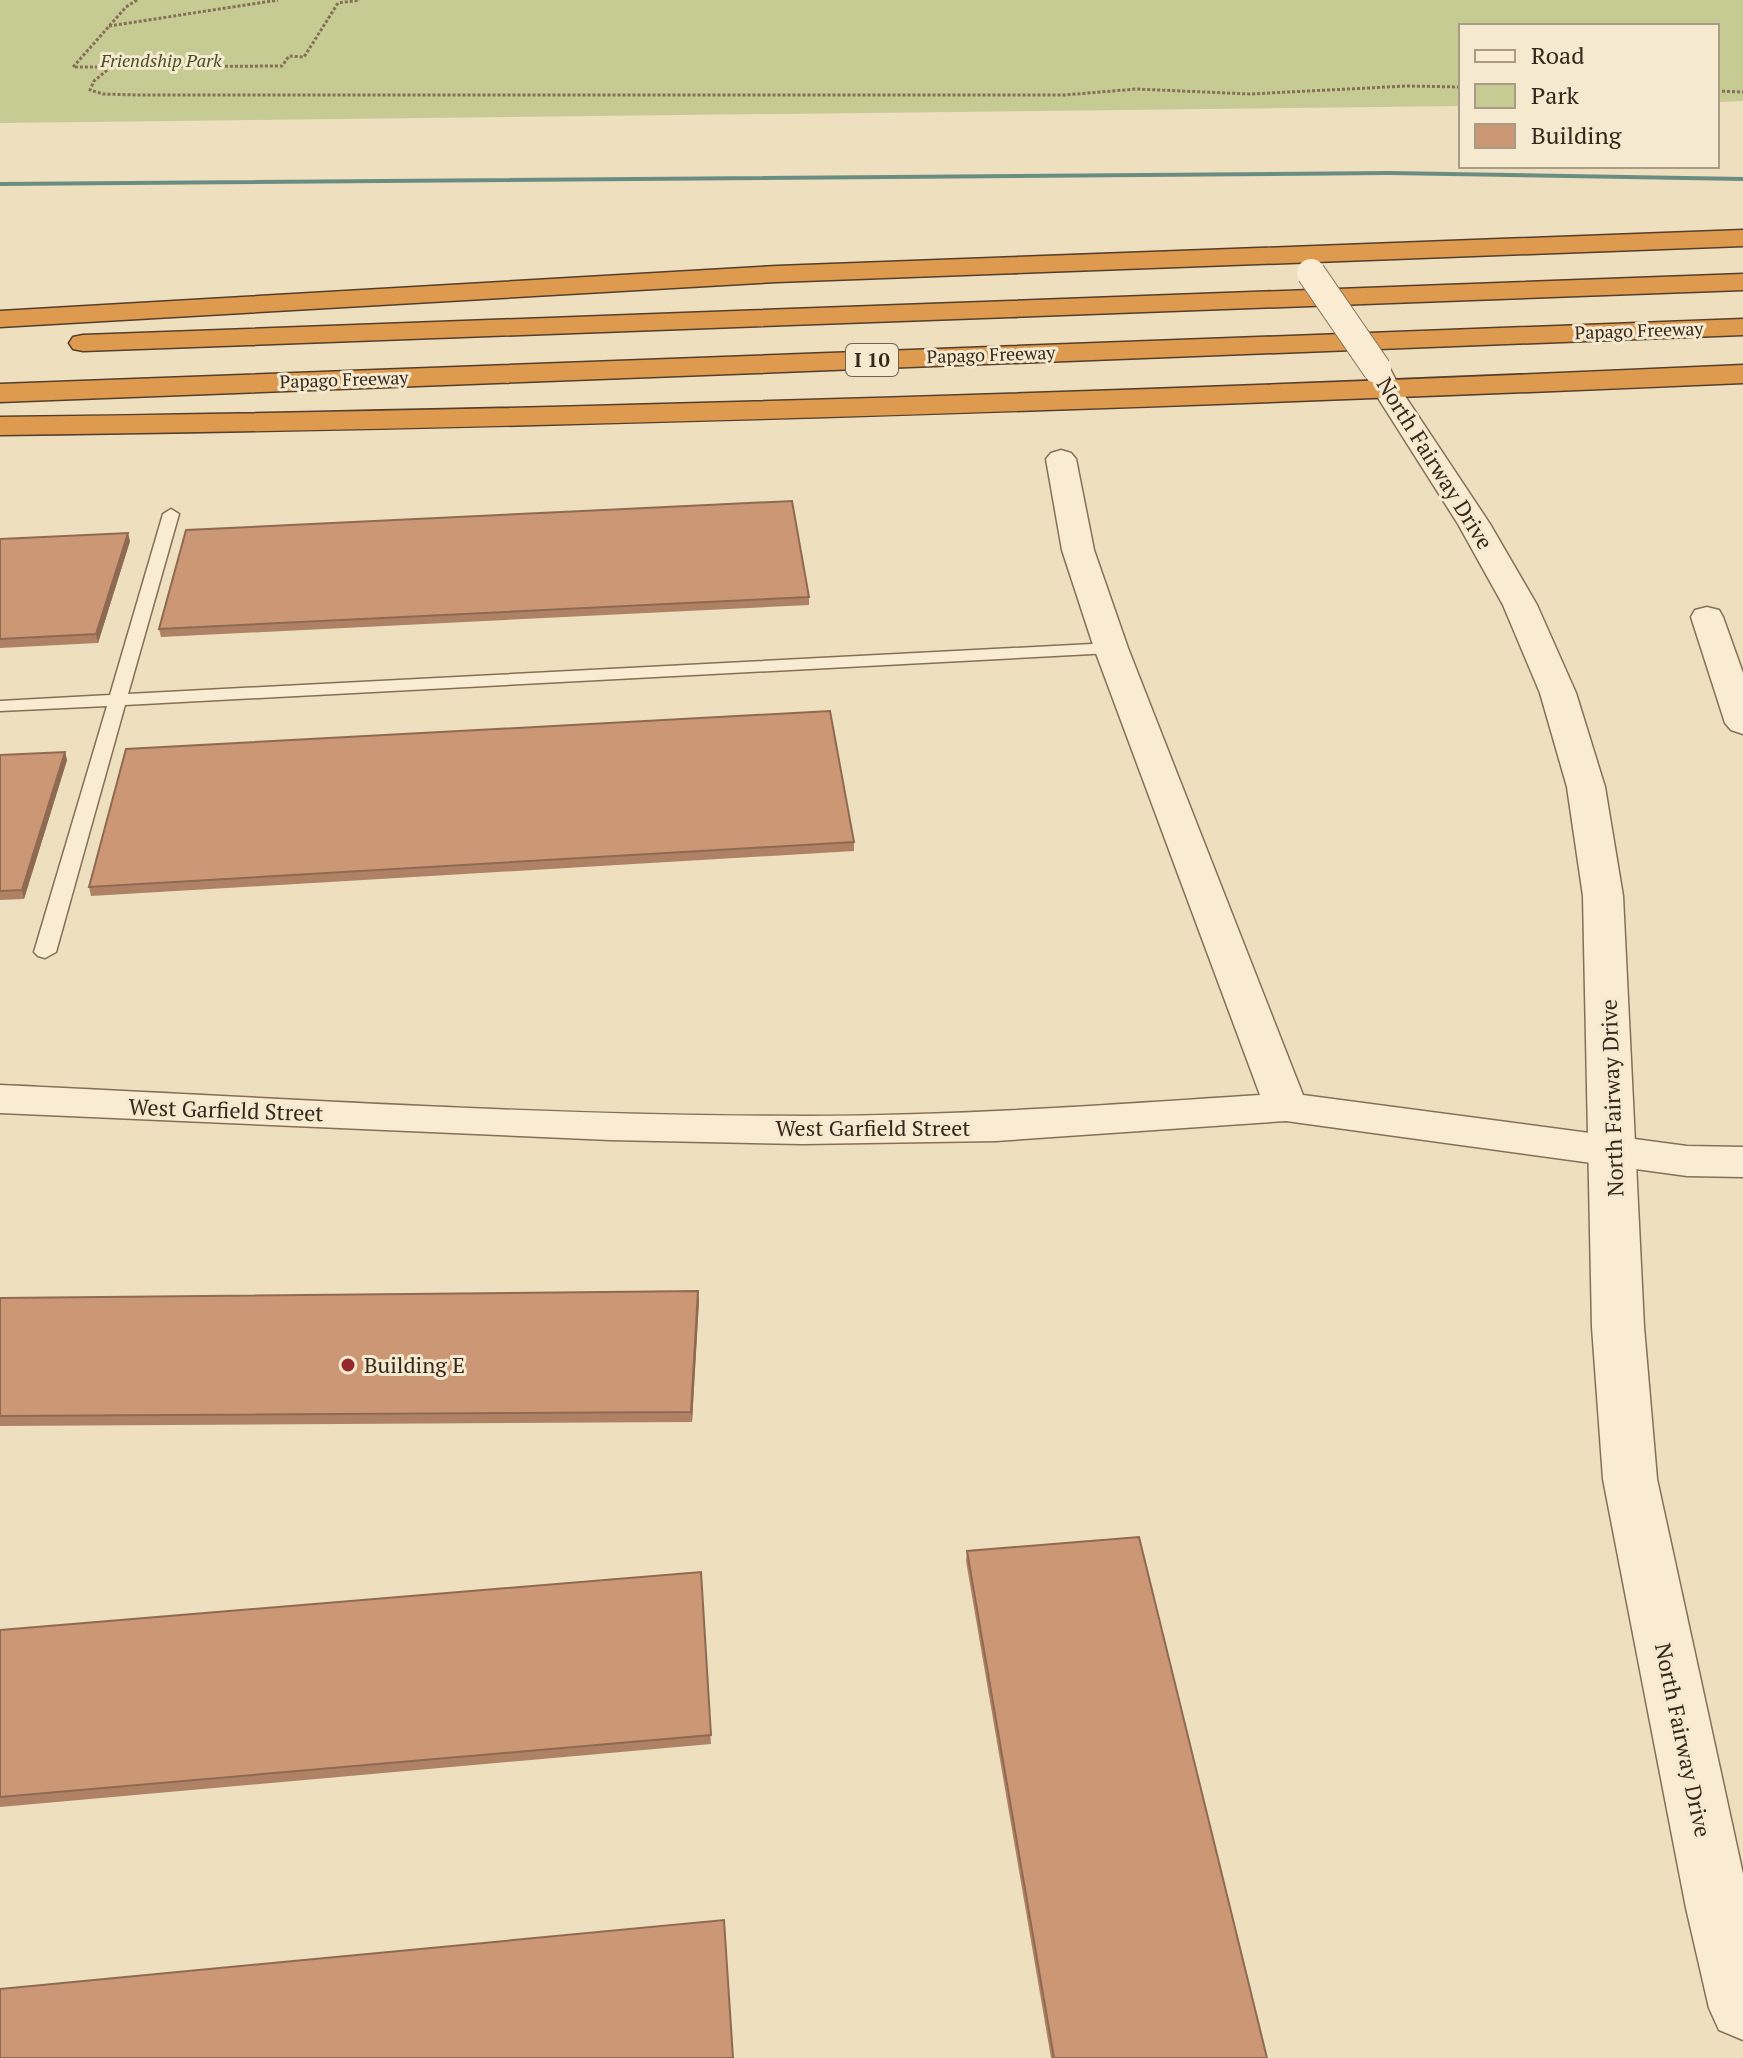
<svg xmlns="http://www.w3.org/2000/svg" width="1743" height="2058" font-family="'PT Serif',serif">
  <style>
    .green { fill: #c6cb94 }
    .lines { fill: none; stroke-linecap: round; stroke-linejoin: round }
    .stream { fill: #6a8d83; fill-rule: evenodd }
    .service-casing { stroke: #866f58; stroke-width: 3 }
    .minor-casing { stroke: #866f58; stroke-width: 3 }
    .tertiary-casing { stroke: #866f58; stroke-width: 3 }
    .motorway-casing { stroke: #543e2c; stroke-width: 3 }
    .path { stroke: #866f58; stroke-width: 3; stroke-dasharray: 3 2; stroke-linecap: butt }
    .service { fill: #f9ecd2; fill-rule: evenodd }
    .minor { fill: #f9ecd2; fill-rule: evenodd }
    .tertiary { fill: #f9ecd2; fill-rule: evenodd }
    .motorway { fill: #de9b4f; fill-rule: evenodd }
    .tertiary-bridge-casing { stroke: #866f58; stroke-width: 30; stroke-linecap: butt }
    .tertiary-bridge { stroke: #f9ecd2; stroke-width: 28 }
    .wall { fill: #af8265 }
    .shaded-wall { fill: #8f6a52 }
    .building { fill: #cc9775; stroke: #8f6a52; stroke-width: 2 }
    .poi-dot { fill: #95282c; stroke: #f5e9cf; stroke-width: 3 }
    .labels { text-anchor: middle; stroke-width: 6; stroke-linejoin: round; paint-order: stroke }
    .far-park-label { font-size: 18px; font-style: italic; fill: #475223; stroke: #f5e9cf }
    .far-street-label { font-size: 18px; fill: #36281c; stroke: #f5e9cf }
    .shield { fill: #f5e9cf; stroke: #6f6252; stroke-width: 2 }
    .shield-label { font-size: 20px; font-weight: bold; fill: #36281c }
    .street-label { font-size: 22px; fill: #36281c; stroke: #f5e9cf }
    .poi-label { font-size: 22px; fill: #36281c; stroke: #f5e9cf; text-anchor: start }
  </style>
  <rect width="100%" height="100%" fill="#eedfbf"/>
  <path class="green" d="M0,0H1743V101L1717,102V26H1461V106L0,123Z"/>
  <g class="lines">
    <path class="stream" d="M1389,171L1743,177V181L1389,175L0,186V182Z"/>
    <g class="service-casing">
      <path id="service" d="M171,509L179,514L128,694L1111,643L1120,648L1111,653L125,705L56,952L45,958L38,956L34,952L107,706L0,711V701L110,695L163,514Z"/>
    </g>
    <g class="minor-casing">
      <path id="minor" d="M1061,450L1071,453L1076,459L1094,550L1128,648L1303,1095L1687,1146L1743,1147V1177L1687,1176L1286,1121L996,1141L803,1144L610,1140L0,1113V1085C268,1097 536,1116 804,1116C956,1116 1108,1105 1260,1095L1094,648L1062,550L1046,459L1051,453Z
        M1707,607L1719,610L1723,617L1743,673V734L1731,730L1725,723L1691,617L1695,610Z"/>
    </g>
    <g class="tertiary-casing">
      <path id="tertiary" d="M1377,361L1387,363L1401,390L1490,524L1537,605L1576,693L1605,787L1623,896L1644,1327L1657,1479L1743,1874V2040L1719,2030L1709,2008L1686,1908L1603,1479L1592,1327L1583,896L1567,787L1540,693L1503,605L1458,524L1373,390L1363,369L1367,363Z"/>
    </g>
    <g class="motorway-casing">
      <path id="motorway" d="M1743,230V246L777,282L0,327V311L777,266Z
        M1743,274V290L83,351L73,349L69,343L73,337L83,335Z
        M1743,319V335L0,402V384Z
        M1743,365V383C1162,408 581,428 0,435V417C581,410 1162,391 1743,365Z"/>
    </g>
    <path class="path" d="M137,0L126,7L73,67L282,66L289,56L304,57L338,3L360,0
      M109,26L278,0
      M111,67L94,81L90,90L103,94L137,95H1065L1136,89L1250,94L1407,86L1461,87
      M1717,91L1743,92"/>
    <use href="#service" class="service"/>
    <use href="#minor" class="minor"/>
    <use href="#tertiary" class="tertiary"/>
    <use href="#motorway" class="motorway"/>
    <g class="tertiary-bridge-casing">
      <path id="tertiary-bridge" d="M1311,273L1377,369"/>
    </g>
    <use href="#tertiary-bridge" class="tertiary-bridge"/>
  </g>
  <path class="wall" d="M0,539L130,541L98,643L0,648Z
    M809,597V605L161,637L159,629Z
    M65,752L67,760L24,899L0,900V755Z
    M854,842V851L91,896L89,887Z
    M0,1298L699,1300L692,1422L0,1426Z
    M967,1551L1267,2058H1051L966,1561Z
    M701,1572L711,1744L0,1807V1630Z"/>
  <path class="shaded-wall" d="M128,533L130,541L98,643L96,634Z
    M65,752L67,760L24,899L22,890Z
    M698,1291L699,1300L692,1422L691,1412Z"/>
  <path class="building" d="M792,501L809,597L159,629L186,530Z
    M128,533L96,634L0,639V539Z
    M830,711L854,842L89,887L126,749Z
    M65,752L22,890L0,891V755Z
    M698,1291L691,1412L0,1416V1298Z
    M1139,1537L1267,2058H1054L967,1551Z
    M701,1572L711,1735L0,1797V1630Z
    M724,1920L733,2058H0V1989Z"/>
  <circle class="poi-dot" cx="348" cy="1365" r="8"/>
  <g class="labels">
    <g class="far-park-label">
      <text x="161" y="67">Friendship Park</text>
    </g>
    <g class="far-street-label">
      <text transform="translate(1639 331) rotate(-2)" y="6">Papago Freeway</text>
      <text transform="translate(991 355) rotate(-2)" y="6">Papago Freeway</text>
      <text transform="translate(344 380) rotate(-2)" y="6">Papago Freeway</text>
    </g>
    <rect class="shield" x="846" y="344" width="52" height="32" rx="6"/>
    <g class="shield-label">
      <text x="872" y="367">I 10</text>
    </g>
    <g class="street-label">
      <text transform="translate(1435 463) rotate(58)" y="8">North Fairway Drive</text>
      <text transform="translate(1612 1098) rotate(-92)" y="8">North Fairway Drive</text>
      <text transform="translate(226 1110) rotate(2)" y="8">West Garfield Street</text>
      <text x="873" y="1136">West Garfield Street</text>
      <text transform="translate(1683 1740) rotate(78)" y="8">North Fairway Drive</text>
    </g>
    <g class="poi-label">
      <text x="364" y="1373">Building E</text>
    </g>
  </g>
  <rect x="1459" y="24" width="260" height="144" fill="#f5e9cf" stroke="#a99c87" stroke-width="2"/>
  <rect x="1475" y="50" width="40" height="12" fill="#f9ecd2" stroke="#a99c87" stroke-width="2"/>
  <text x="1531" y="64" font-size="24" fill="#36281c">Road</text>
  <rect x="1475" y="84" width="40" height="24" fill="#c6cb94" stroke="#a99c87" stroke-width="2"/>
  <text x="1531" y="104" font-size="24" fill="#36281c">Park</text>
  <rect x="1475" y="124" width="40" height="24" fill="#cc9775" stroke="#a99c87" stroke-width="2"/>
  <text x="1531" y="144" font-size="24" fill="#36281c">Building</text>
</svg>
